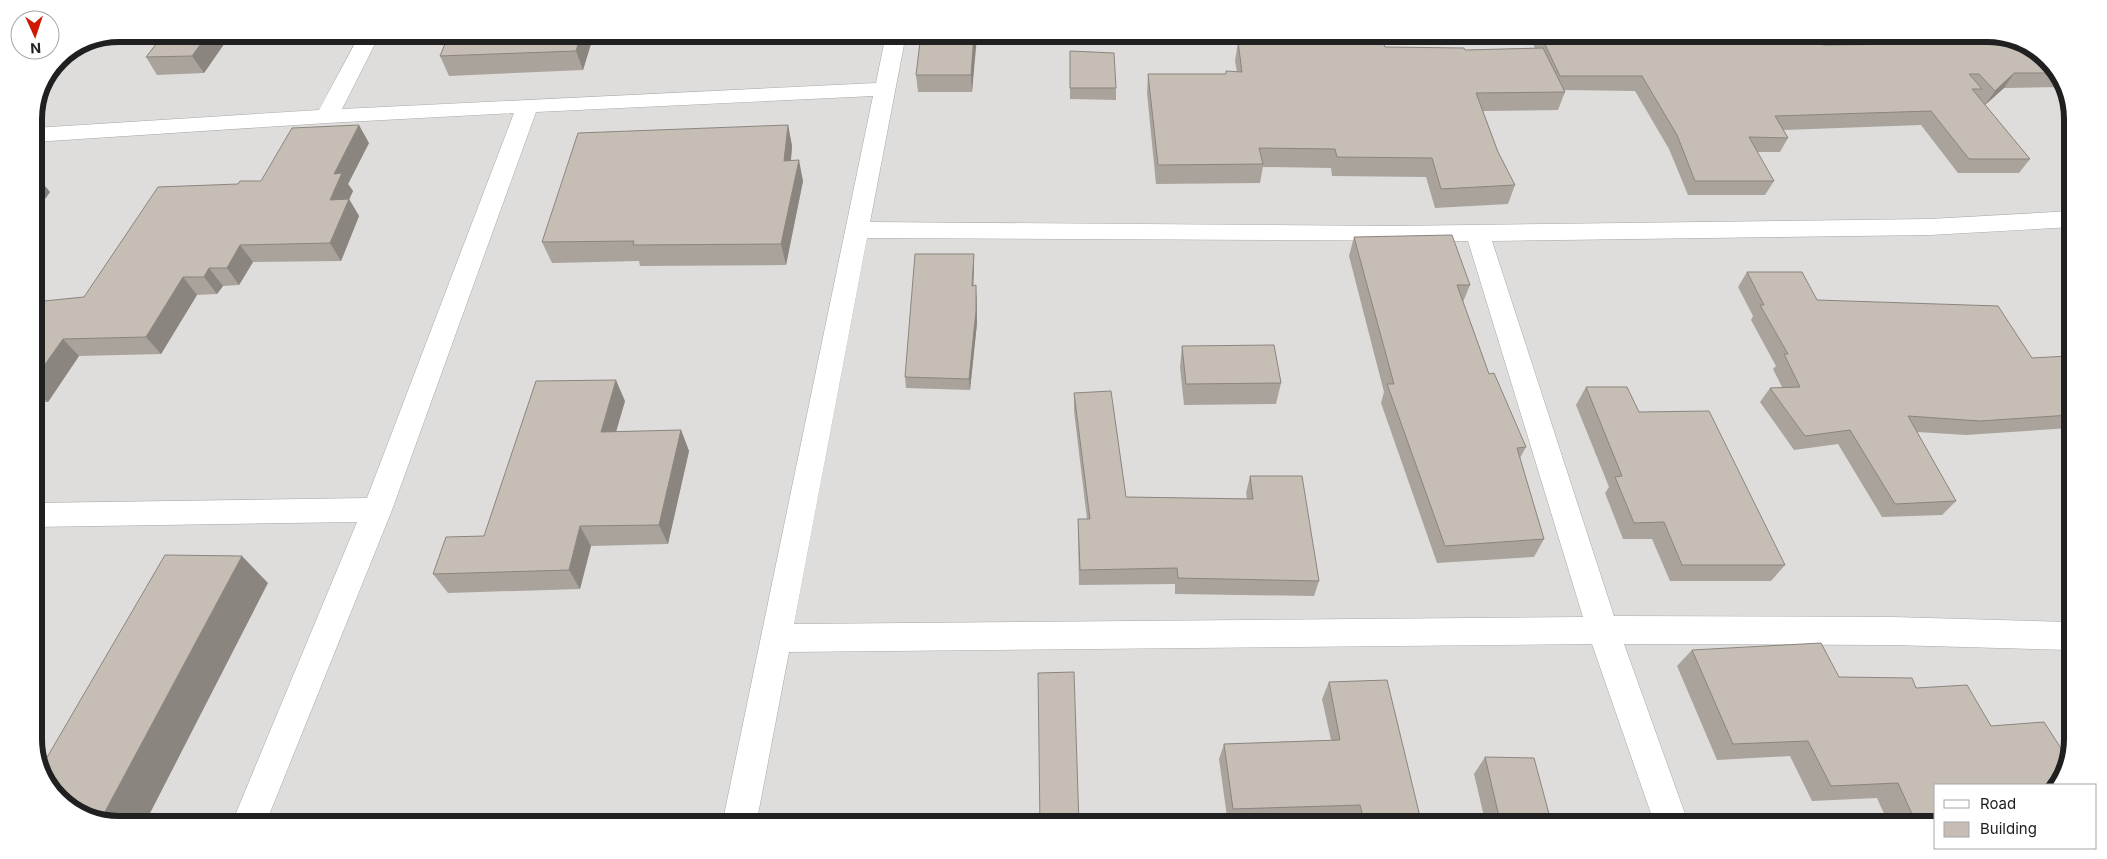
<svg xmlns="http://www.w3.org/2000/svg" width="2107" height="859" font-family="Inter,sans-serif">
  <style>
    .residential { fill: #dedddc }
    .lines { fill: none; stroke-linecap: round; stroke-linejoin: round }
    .minor-casing { stroke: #a7a7a7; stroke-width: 1 }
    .minor { fill: #fff; fill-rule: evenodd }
    .wall { fill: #aaa39c }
    .shaded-wall { fill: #8b857f }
    .building { fill: #c6beb5; stroke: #8b857f }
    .rim { fill: none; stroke: #202020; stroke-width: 6 }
  </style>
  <rect width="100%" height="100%" fill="#f1eee6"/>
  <path class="residential" d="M120,34H1987L2059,72L2073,115L2067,772L1936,785V825H120L51,791L34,745V115L59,59L87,40Z"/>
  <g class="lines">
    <g class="minor-casing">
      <path id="minor" d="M360,34H380L342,109L876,83L886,34H906L870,222L1393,226L1930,219L2072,211V227L1930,235L1492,241L1614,616L1893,617L2068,622V650L1893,645L1624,644L1689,825H1655L1592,644L789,652L756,825H722L873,96L536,112L392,510L265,825H231L357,522L34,527V503L367,498L514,113L327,123L34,142V128L319,110ZM867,238L1468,241L1583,617L794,624Z"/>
    </g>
    <use href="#minor" class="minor"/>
  </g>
  <path class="wall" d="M120,34H231L204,73L157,75L146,57L156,44L78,46L87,40Z
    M449,34H594L583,70L449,76L440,56Z
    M921,34H976L972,92H918L916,75Z
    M1528,34H1815L1823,45L1901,44L1892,34H1987L2059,72L2064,87L2004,88L1985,105L2030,159L2019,173H1958L1921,125L1784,130L1788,138L1780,152H1757L1774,181L1765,195H1688L1669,149L1635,91L1565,90V92L1558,110L1483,111L1498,152L1515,185L1508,204L1435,208L1426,177L1332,176L1331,168L1263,167L1260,183L1156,184L1147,93L1148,74H1226L1237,72L1235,61L1238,42L1465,50L1535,48Z
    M1070,51L1116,88V100L1070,99Z
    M788,125L792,146L791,161L803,181L786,265L640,266L639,261L552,263L542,242Z
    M369,143L348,184L353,191L349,199L359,216L341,261L253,262L239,285L223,286L217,294L197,295L161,354L79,356L48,402H34V302L84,297L238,184L261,181Z
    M1354,237L1470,285L1463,302L1489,374L1526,447L1520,458L1544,539L1534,557L1437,563L1381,403L1384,392L1349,256Z
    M974,254V265L973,285L977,297V323L970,390L906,388L905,377Z
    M1747,272L1817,300L2032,358L2071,359L2070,428L1966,435L1917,432L1956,501L1942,515L1882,517L1838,444L1794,450L1760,402L1770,388L1782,387L1773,369L1776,366L1751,320L1753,316L1738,287Z
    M1182,346L1281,383L1276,404L1184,405L1180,367Z
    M1586,387L1639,412L1785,565L1771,581H1670L1652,539H1623L1605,493L1609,487L1576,405Z
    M1074,393L1126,497L1247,499L1246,493L1250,476L1319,581L1314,596L1175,594V584L1079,585L1078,535V519H1087L1074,411Z
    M625,401L616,432L681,430L689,451L668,544L591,546L580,589L448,593L433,574L484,536Z
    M1692,650L1839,677L1936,825H1889L1877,798L1812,801L1790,756L1717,760L1677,666Z
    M1329,682L1422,825H1354L1353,819L1228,824L1219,759L1224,744L1331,740L1322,699Z
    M1485,757L1552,825H1486L1474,774Z"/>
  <path class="shaded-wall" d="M208,34H231L204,73L192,56Z
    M581,34H594L583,70L576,51Z
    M974,34H976L977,37L972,92L971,75Z
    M2014,73L2004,88L1985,105L1995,91Z
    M359,125L369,143L348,184L353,191L341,217L330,200L334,174Z
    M788,125L792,146L789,181L784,161Z
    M799,160L803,181L786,265L781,244Z
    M41,181L50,192L34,215V190Z
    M349,199L359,216L341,261L330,243Z
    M240,245L253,262L239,285L227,268Z
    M974,254V265L973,297L972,286Z
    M209,268L223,286L217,294L204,277Z
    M183,277L197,295L161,354L146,337Z
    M976,285L977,323L970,390L969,379Z
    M63,339L79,356L48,402L34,388V380Z
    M616,380L625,401L610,452L601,432Z
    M681,430L689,451L668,544L659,525Z
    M580,526L591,546L580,589L569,570Z
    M242,556L268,583L144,825H120L100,821Z"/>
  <path class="building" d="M164,34H208L192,56L146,57Z
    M449,34H581L576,51L440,56Z
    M921,34H974L971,75H916Z
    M1540,34H1815L1823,45L1922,44L1913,34H1987L2020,40L2059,73H2014L1995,91L1979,74H1969L1982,89H1972L2030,159H1969L1931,111L1775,116L1788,138L1749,137L1774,181H1695L1677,135L1642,76H1560Z
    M1382,40L1385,47L1464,48L1465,50L1543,48L1565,92L1476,93L1498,152L1515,185L1441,189L1432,158L1337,157L1335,149L1259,148L1263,164L1158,165L1148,74H1226V71L1242,72L1238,42Z
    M1070,51L1114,53L1116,88H1070Z
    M359,125L334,174L342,173L330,200L349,199L330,243L240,245L227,268H209L204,277H183L146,337L63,339L34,380V302L84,297L158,187L238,184L240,181H261L292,128Z
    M788,125L784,161L799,160L781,244L633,245L634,241L542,242L578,133Z
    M34,181H41L34,190Z
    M1452,235L1470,285H1457L1489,374L1494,373L1526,447L1517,448L1544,539L1445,546L1387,384H1394L1354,237Z
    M915,254H974L972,286L976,285V311L969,379L905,377Z
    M1747,272H1802L1817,300L1998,306L2032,358L2068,356L2071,359L2070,415L1980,421L1908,416L1956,501L1895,504L1850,430L1805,436L1770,388L1800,387L1784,354H1788L1760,305H1764Z
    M1274,345L1281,383L1186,384L1182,346Z
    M616,380L601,432L681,430L659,525L580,526L569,570L433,574L446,537L484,536L536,381Z
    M1586,387H1627L1639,412L1709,411L1785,565H1682L1664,522L1634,523L1615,477L1622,476Z
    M1111,391L1126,497L1253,499L1250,476H1302L1319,581L1178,578L1177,568L1080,570L1078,519H1090L1074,393Z
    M165,555L242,556L100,821L87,819L51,791L42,766Z
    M1821,643L1839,677L1912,678L1916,688L1967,685L1991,726L2044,722L2066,756H2067V772L2056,785H1936V825H1917L1898,783L1831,786L1808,741L1733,744L1692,650Z
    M1074,672L1079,825H1040L1038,673Z
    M1387,680L1422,825H1365L1360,805L1233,809L1224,744L1340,740L1329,682Z
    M1485,757L1534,758L1552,825H1501Z"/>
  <path d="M0 0H2107V859H0ZM119 42H1987A77 77 0 0 1 2064 119V739A77 77 0 0 1 1987 816H119A77 77 0 0 1 42 739V119A77 77 0 0 1 119 42Z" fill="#fff" fill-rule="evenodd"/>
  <path class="rim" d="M119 42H1987A77 77 0 0 1 2064 119V739A77 77 0 0 1 1987 816H119A77 77 0 0 1 42 739V119A77 77 0 0 1 119 42Z"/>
  <rect x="1934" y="784" width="162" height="65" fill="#ffffff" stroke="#a6a6a6"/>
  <rect x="1944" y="800" width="25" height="8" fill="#ffffff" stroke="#a6a6a6"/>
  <text x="1980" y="809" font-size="15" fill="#202020">Road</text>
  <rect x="1944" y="822" width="25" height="15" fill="#c6beb5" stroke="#a6a6a6"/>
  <text x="1980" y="834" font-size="15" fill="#202020">Building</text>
  <g transform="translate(35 35) rotate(177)"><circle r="24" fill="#ffffff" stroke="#a6a6a6"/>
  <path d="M0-4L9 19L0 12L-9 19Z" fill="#cf1800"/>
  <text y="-8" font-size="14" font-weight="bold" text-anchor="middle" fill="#202020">N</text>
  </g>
</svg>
